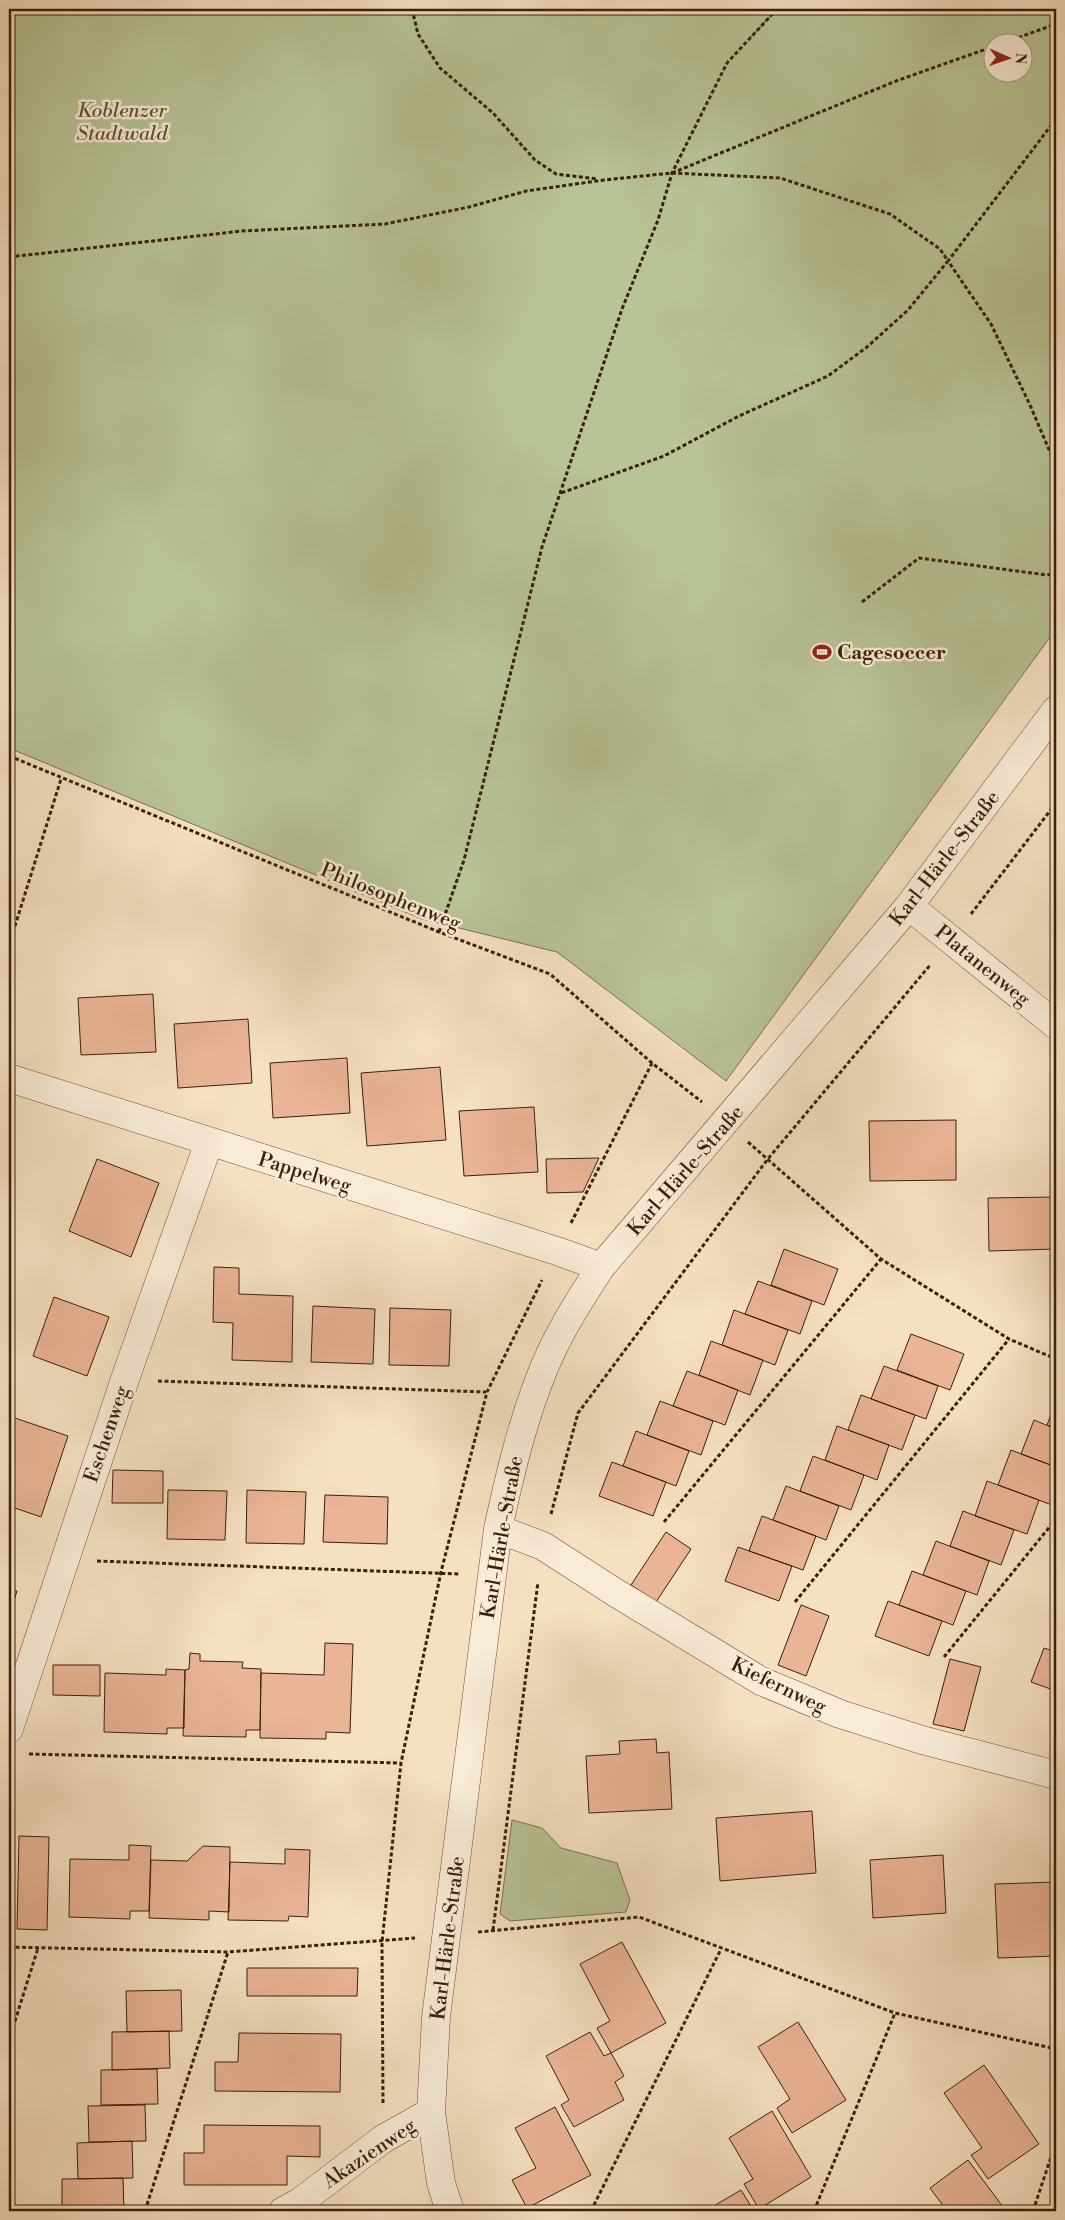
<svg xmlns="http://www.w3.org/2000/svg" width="1065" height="2220" font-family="'Libre Bodoni',serif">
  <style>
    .green { fill: #b8c396; stroke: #797250; fill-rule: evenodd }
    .building { fill: #eab496; stroke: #3a200b }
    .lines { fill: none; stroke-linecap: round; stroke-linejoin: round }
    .street-casing { stroke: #695038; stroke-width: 29 }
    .path { stroke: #3a200b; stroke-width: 3; stroke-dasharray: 4 2.5; stroke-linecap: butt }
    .street { stroke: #f8ebd7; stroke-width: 28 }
    .labels { text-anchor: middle; stroke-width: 5; stroke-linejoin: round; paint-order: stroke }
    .park-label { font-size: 20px; font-style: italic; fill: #605135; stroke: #f8ebd7 }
    .poi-label { font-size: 20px; font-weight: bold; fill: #3a200b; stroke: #f8ebd7; text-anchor: start }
    .street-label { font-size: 20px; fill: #3a200b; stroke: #f8ebd7 }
  </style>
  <rect width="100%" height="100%" fill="#f5e0c1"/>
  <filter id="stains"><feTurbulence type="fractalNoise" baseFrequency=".004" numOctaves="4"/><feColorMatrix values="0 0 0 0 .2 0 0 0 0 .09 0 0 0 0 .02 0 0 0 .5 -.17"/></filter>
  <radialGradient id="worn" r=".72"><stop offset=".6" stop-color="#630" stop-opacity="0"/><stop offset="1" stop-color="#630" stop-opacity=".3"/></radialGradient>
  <path class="green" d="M9,9H776L749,39L778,9H1056V629L726,1081L557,952L422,919L9,748ZM992,42H1022V72H992Z
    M512,1820L542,1828L561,1848L617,1863L630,1900L626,1912L510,1921L500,1914Z"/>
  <path class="building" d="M153,994L156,1052L81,1055L78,998Z
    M248,1019L252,1083L178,1088L174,1024Z
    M347,1058L350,1113L273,1118L270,1063Z
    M440,1067L446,1140L367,1146L361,1073Z
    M534,1107L538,1172L464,1176L459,1111Z
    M956,1120V1180L870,1181L869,1121Z
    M599,1158L583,1192L547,1193L546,1159Z
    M97,1159L159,1183L131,1257L69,1231Z
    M1056,1197V1249L989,1251L988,1198Z
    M784,1249L838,1269L824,1305L771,1285Z
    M214,1267L239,1268V1294L293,1296L292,1362L232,1360L233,1323L213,1322Z
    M758,1281L812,1301L800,1334L745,1314Z
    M54,1297L109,1317L87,1376L33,1356Z
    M313,1306L375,1309L373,1364L311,1362Z
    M390,1308L451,1310L449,1366L389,1365Z
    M734,1310L788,1330L775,1365L722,1345Z
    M911,1334L964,1354L950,1390L897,1370Z
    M711,1341L763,1360L750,1395L699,1375Z
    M884,1366L938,1386L926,1419L871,1399Z
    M687,1371L738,1390L725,1425L673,1406Z
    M861,1395L915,1415L902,1450L848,1430Z
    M660,1401L713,1421L701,1455L647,1435Z
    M1056,1401V1429L1047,1425Z
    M9,1416L68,1436L41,1517L9,1506Z
    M1034,1420L1056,1429V1467L1021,1454Z
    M837,1426L889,1445L877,1480L825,1460Z
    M636,1431L689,1451L676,1486L623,1466Z
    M1011,1450L1056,1467V1493L1052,1505L998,1485Z
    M813,1456L864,1475L851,1510L800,1491Z
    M612,1462L666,1482L653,1516L599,1496Z
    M113,1470L163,1471V1503H112Z
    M987,1481L1039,1500L1027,1534L975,1516Z
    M786,1486L839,1506L826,1540L773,1520Z
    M168,1490L227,1491L225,1540L167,1539Z
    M247,1490L306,1492L304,1544L246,1543Z
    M325,1495L388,1497L387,1544L323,1542Z
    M963,1511L1014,1530L1001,1565L950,1546Z
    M762,1516L816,1536L803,1570L749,1551Z
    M666,1532L691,1549L656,1602L631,1585Z
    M936,1541L989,1561L977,1595L923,1575Z
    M738,1547L792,1566L779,1601L725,1581Z
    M912,1571L966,1591L953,1625L899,1605Z
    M9,1588L17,1591L9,1615Z
    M888,1601L942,1621L929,1656L875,1636Z
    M801,1605L829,1616L806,1676L778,1665Z
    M325,1643L353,1644L350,1733L326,1732V1739L260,1738L261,1673L324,1675Z
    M1044,1648L1056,1652V1691L1031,1682Z
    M190,1653L200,1654V1661L243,1662L242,1668L261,1669L260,1730H246V1737L183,1736L185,1670L189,1669Z
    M950,1659L981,1667L964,1731L933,1724Z
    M53,1665H100V1696L53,1695Z
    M166,1669L185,1670L184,1728H167V1734L104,1732L105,1673L166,1675Z
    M656,1739L657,1753L669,1752L672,1809L589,1813L586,1756L620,1754L619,1741Z
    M812,1811L816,1873L720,1881L716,1818Z
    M19,1836L49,1837L47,1930L17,1929Z
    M129,1845L151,1846L149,1911H130V1919L69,1917L70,1859L129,1860Z
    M203,1846L230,1847L229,1912L209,1911V1920L149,1918L151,1860L187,1861Z
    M285,1849L310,1850L308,1917L289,1916L288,1921L228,1920L230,1862L285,1864Z
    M943,1855L946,1913L873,1918L870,1860Z
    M1056,1882V1956L998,1958L995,1884Z
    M622,1942L666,2023L611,2053L597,2028L610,2021L580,1964Z
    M247,1968H358L357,1996H247Z
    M181,1990L182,2031L127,2032L126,1991Z
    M798,2022L846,2100L792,2133L777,2108L790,2099L758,2047Z
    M169,2031L170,2068L112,2070V2032Z
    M590,2032L604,2056L611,2053L624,2076L615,2082L624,2100L574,2127L561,2105L569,2100L546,2056Z
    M239,2033L341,2034L340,2092L215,2091V2062H238Z
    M984,2065L1039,2144L988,2179L971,2155L982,2148L944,2093Z
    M157,2069L158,2104L101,2105V2070Z
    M145,2105L146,2141L89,2142L88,2106Z
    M555,2107L591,2175L527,2208L512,2180L536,2168L515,2128Z
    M772,2111L811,2177L759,2209L744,2184L753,2179L729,2138Z
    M204,2125L320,2126V2157L287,2156V2185H184V2153H204Z
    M132,2141L133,2178L78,2179L77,2143Z
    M968,2160L1006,2211H947L930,2188Z
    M123,2178L124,2211H62V2179Z
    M741,2190L754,2211H705Z"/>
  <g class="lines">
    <g class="street-casing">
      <path id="street" d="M909,906L1056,1025
        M9,1078L557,1251L601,1267
        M498,1529L543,1546L616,1593L761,1681L840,1714L922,1740L1056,1775
        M9,1729L125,1379L209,1142
        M283,2211L300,2202L383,2139L431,2112
        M450,2211L441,2183L431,2112L436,2017L498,1529C509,1478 521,1427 540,1378C555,1338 578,1302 601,1267L909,906L1056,710"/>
    </g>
    <path class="path" d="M412,9L418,34L440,68L493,113L535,160L556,174L598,179
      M1006,42L1056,24
      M1056,119L948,261L991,324L1030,405L1056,466
      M672,173L896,81L992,47
      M9,257L242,231L385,224L469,207L526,191L604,180L672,173L780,178L890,214L940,249L948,261L908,310L867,347L828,376L739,416L664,456L561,493
      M862,602L919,558L1047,575L1056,573
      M9,756L439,932L550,974L652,1063L702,1102
      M971,914L1056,803
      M439,932L464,860L542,547L622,309L658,220L672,173L727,63L777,9
      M9,945L61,779
      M748,1142L881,1259L1009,1339L1056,1359
      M571,1223L652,1063
      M158,1381L486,1392
      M551,1514L578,1413L767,1160L931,964
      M664,1522L881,1259
      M97,1561L460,1574
      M795,1602L1009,1339
      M944,1657L1056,1519
      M29,1754L401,1763
      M493,1930L538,1582
      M478,1932L639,1917L895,2013L1056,2049
      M9,1947L228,1952L415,1938
      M9,2040L38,1948
      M383,2103L382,1942L401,1763L441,1572L487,1392L542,1280
      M145,2211L228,1952
      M591,2211L721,1949
      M814,2211L895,2013
      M1033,2211L1056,2142"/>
    <use href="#street" class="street"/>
  </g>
  <defs>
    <g id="stadium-bare" transform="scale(1.5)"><path d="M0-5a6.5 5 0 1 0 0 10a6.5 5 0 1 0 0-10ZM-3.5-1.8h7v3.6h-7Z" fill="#8f2418" stroke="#f8ebd7" stroke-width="2.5" paint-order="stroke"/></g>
  </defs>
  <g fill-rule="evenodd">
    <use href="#stadium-bare" x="822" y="652"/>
  </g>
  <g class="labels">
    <g class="park-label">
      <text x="122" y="117">Koblenzer<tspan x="122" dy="23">Stadtwald</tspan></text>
    </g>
    <g class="poi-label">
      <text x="837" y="659">Cagesoccer</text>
    </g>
    <g class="street-label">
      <text transform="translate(944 858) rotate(-52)" y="7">Karl-Härle-Straße</text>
      <text transform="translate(391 896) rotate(22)" y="7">Philosophenweg</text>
      <text transform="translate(983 965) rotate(39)" y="7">Platanenweg</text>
      <text transform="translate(685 1170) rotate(-49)" y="7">Karl-Härle-Straße</text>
      <text transform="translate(305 1172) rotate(17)" y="7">Pappelweg</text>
      <text transform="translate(106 1434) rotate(-71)" y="7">Eschenweg</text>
      <text transform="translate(501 1537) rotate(-80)" y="7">Karl-Härle-Straße</text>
      <text transform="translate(779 1685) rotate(26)" y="7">Kiefernweg</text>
      <text transform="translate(447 1938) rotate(-83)" y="7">Karl-Härle-Straße</text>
      <text transform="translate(369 2153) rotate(-34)" y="7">Akazienweg</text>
    </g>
  </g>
  <rect width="1065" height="2220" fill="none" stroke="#f5e0c1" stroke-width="30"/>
  <rect x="10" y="10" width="1045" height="2200" fill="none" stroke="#3a200b" stroke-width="2.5"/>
  <rect x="15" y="15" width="1035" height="2190" fill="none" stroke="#3a200b"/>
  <g transform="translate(1008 58) rotate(92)"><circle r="24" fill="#f8ebd7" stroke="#ac9a85"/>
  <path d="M0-4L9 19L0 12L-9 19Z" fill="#8f2418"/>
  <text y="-8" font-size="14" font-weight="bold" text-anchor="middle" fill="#3a200b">N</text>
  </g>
  <rect width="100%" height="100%" filter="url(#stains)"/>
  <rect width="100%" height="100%" fill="url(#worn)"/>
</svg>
